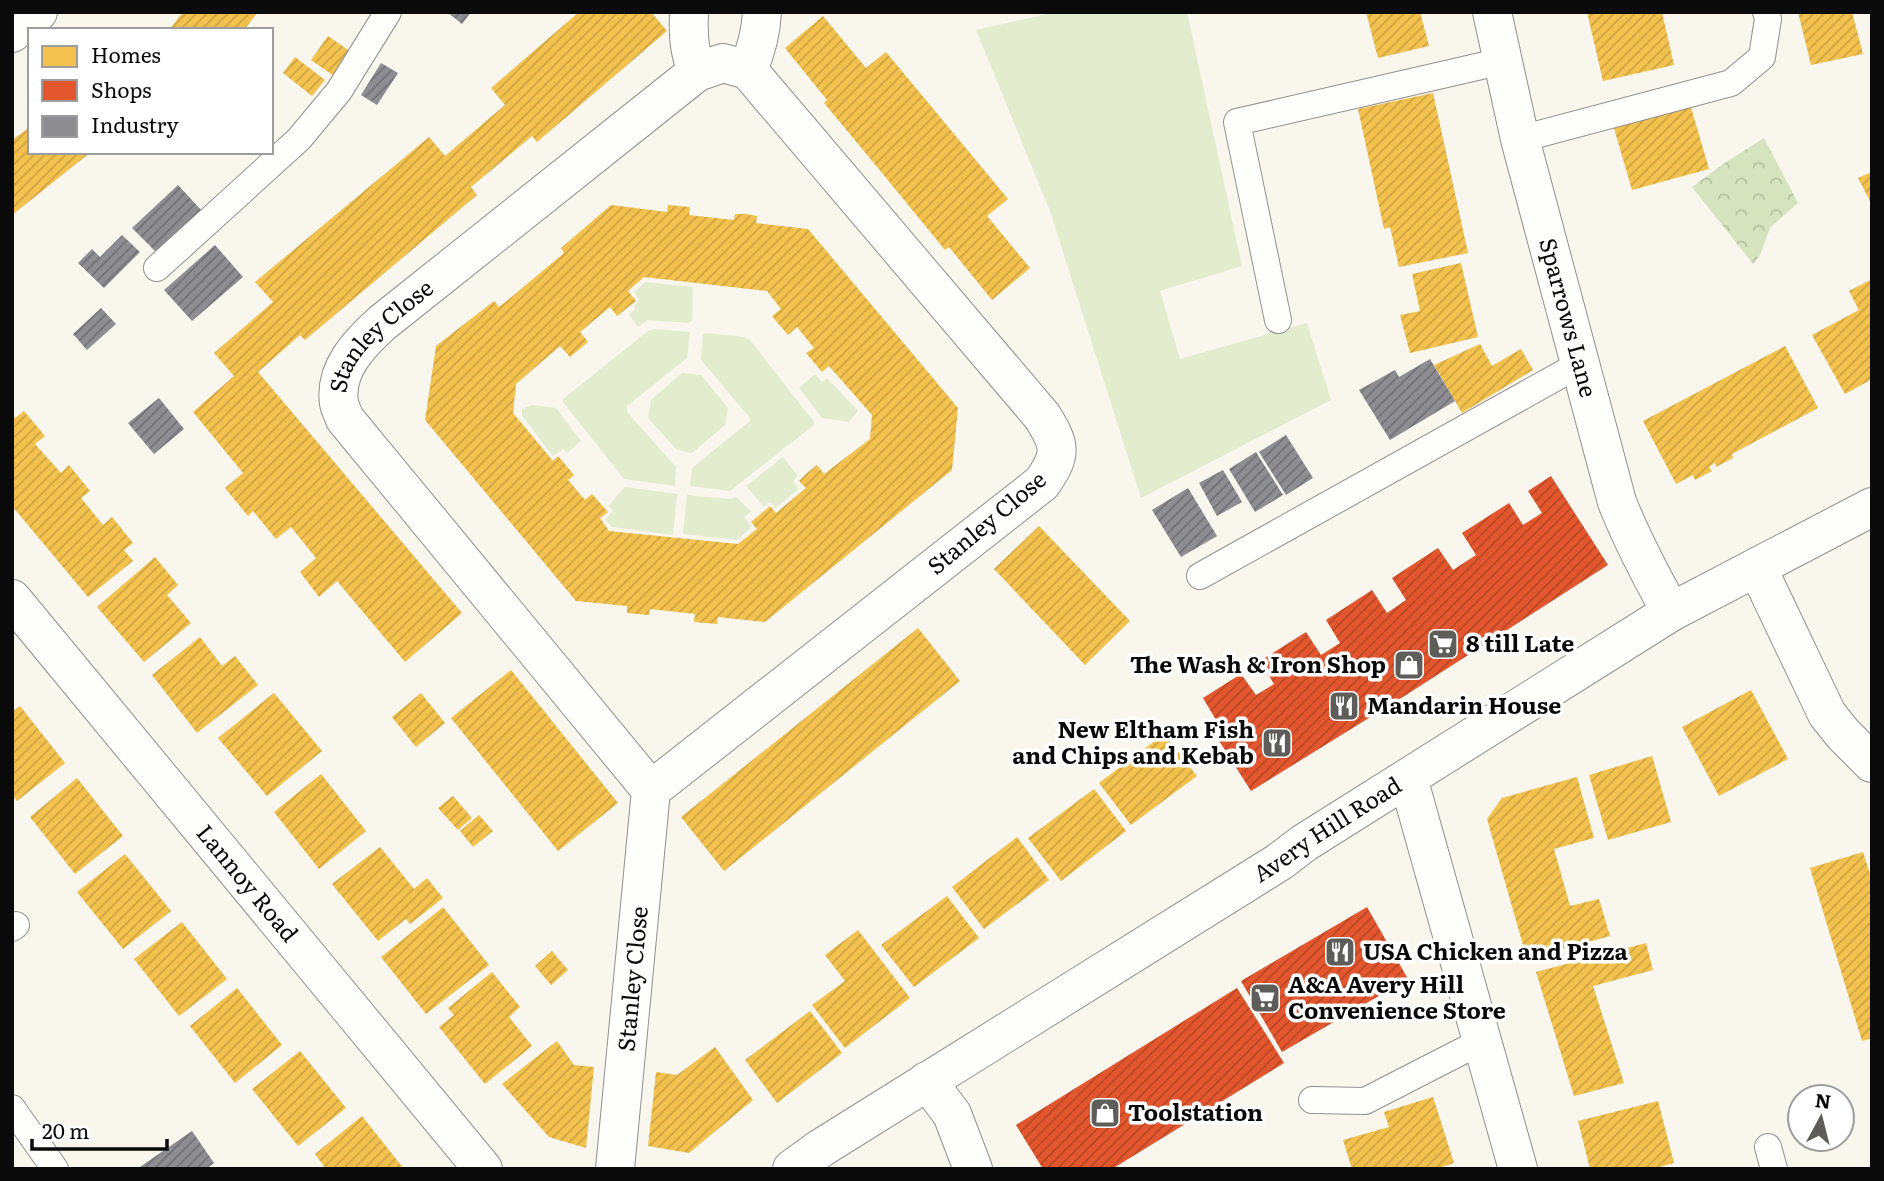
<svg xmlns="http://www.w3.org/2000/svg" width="1884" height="1181" font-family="Literata,serif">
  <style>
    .grass { fill: #e4ecd0 }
    .forest { fill: url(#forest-crowns) }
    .homes { fill: url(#homes-hatch); fill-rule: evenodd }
    .shops { fill: url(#shops-hatch) }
    .industry { fill: url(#industry-hatch) }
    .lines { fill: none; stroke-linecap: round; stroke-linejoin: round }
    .service-casing { stroke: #92908d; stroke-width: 28 }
    .minor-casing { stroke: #92908d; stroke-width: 40 }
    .tertiary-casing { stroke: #92908d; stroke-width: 40 }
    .service { stroke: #fefefc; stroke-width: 26 }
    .minor { stroke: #fefefc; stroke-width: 38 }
    .tertiary { stroke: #fefefc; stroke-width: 38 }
    .labels { text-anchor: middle; stroke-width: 7; stroke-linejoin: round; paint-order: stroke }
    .street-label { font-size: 23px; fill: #0a0a0a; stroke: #fff }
    .poi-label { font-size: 23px; font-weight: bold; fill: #0a0a0a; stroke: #fff; text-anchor: start }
  </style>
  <defs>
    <pattern id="forest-crowns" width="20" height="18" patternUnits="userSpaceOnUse" patternTransform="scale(1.75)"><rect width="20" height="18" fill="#d6e3bf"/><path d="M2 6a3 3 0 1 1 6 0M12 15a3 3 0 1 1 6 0" fill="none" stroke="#b6c1a3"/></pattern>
    <pattern id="homes-hatch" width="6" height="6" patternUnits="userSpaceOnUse" patternTransform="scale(1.75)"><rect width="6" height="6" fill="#f2c14e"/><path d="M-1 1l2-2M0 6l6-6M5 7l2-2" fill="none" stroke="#cea443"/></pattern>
    <pattern id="shops-hatch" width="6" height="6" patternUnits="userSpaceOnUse" patternTransform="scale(1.75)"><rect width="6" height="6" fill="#e4572e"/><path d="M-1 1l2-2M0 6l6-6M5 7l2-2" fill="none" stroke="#b74625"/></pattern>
    <pattern id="industry-hatch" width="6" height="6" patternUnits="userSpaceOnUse" patternTransform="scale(1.75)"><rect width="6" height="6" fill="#8d8d92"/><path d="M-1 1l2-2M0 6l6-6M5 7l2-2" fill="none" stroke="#717175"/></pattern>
  </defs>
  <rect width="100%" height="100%" fill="#f9f6ee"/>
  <path class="grass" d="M1056,12H1187L1242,266L1160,291L1180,359L1307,323L1331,400L1141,498L1050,211L976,30Z
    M645,282L693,287L692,321L688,323L648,320L638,327L629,315L635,309L634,306L639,300L634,292Z
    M655,329L690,332L687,358L627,406V412L676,467L675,486L624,479L563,402V399L648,331Z
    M705,333L744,337L750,340L814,422V425L730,491L690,486L692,468L750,421V418L702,361L701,359L703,335Z
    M682,373L701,375L728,408L725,425L692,453L677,450L648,418L651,400Z
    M815,374L822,382L827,378L858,411L849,422L822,418L799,388Z
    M532,405L556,408L581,441L567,453L563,449L553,456L522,416V409Z
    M783,457L798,476L793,481L799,489L775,508L770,502L764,507L746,486Z
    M625,487L677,494L673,535L612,527L605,520L613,510L608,506Z
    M687,495L730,499L736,497L752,512L744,517L752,527L737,540L683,534Z"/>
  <path class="forest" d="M1764,138L1798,203L1770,228L1760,255L1753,264L1692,187L1723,164Z"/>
  <path class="homes" d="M183,12H258L244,30H169Z
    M579,12H651L667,31L537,142L532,136L471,187L477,195L305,340L300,335L258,372L462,613L405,662L337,581L319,597L300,572L316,558L291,527L276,539L253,511L248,516L225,488L243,473L193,412L234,376L214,353L273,302L255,282L429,137L445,156L505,105L491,88Z
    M1366,12H1420L1429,46L1378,58Z
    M1587,12H1662L1674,65L1603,81Z
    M1798,12H1852L1863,54L1811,65Z
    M823,16L866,68L886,52L1008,199L987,216L1030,268L992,300L949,247L945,250L873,162L824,103L827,100L785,48Z
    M328,36L351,52L334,76L311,60Z
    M295,57L325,80L312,96L283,73Z
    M1433,93L1468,253L1399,267L1390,227L1384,229L1358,109Z
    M1690,104L1709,169L1632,190L1613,125Z
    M30,127V152H91L12,215V140Z
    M1872,172V205L1858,178Z
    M611,205L667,212L668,205L690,207L689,215L734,220L735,214H746L757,216L756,223L808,229L958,408L952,470L765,622L718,617L717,624L694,622L695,614L650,609L649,615L627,613V606L576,601L425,420L436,346L494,301L499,307L509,299L564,253L561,248ZM644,277L767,291L781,309L772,316L788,335L797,327L814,348L806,353L822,372L829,366L872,415L870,439L824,474L817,465L807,473L799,481L806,488L776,513L770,506L751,522L757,529L738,544L609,531L600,518L608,512L592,494L585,500L568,480L574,475L558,456L553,461L513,413L516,384L560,346L570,357L588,342L580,332L610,307L617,316L636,301L628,291Z
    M1461,263L1478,337L1410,353L1400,315L1420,311L1412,274Z
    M1872,279V379L1845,394L1812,335L1859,310L1849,291Z
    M1480,344L1492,366L1521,349L1533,370L1462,413L1434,365Z
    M1785,346L1818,408L1732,454L1733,458L1716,467L1715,463L1709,467L1712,471L1695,480L1693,475L1676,484L1643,421Z
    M24,411L45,436L35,444L61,473L69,465L90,491L81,498L103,525L112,517L133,543L124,550L133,561L88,597L12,506V415L15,418Z
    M1039,526L1130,621L1085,665L994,569Z
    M155,557L178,585L167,595L191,623L144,662L97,607Z
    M918,628L960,681L724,871L681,817Z
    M200,637L222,666L235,656L258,685L197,733L152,675Z
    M511,670L618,803L558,851L451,718Z
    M1751,690L1788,759L1719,796L1682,727Z
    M274,693L322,751L267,796L218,738Z
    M421,693L445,723L416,747L392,717Z
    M20,706L65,763L17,801L12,794V712Z
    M1164,734L1197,776L1131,825L1099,783Z
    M1652,756L1671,822L1608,840L1589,775Z
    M321,774L366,831L319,869L274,812Z
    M1577,777L1594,838L1554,849L1570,906L1599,899L1610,936L1527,959L1487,819L1502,798Z
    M77,778L123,836L75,874L30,817Z
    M1094,789L1126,831L1061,881L1028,838Z
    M453,796L472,818L458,830L438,808Z
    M479,815L493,831L473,847L460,831Z
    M1017,837L1049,880L984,929L952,887Z
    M380,847L414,889L427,878L443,898L410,924L406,919L378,941L332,884Z
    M1863,852L1872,880V1038L1862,1041L1810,868Z
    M125,854L171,911L123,949L77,892Z
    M947,896L979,938L914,987L881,945Z
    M443,907L489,965L426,1014L381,957Z
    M182,922L227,979L179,1016L134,959Z
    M858,930L910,998L845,1048L812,1005L845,981L825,955Z
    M1646,943L1653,970L1593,986L1624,1083L1574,1096L1536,972Z
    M552,951L568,970L551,985L535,966Z
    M492,972L520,1007L509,1017L532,1046L485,1084L439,1027L454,1015L448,1008Z
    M237,988L282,1045L235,1083L190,1026Z
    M810,1011L842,1053L777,1103L745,1060Z
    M557,1041L574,1065L594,1067L586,1148L549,1137L502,1084Z
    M715,1047L753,1100L689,1153L648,1146L656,1072L677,1075Z
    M300,1051L346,1108L298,1146L252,1089Z
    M1433,1097L1454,1163L1436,1169H1352L1343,1140L1389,1127L1384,1112Z
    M1658,1101L1674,1163L1652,1169H1590L1578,1121Z
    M362,1116L385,1145L404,1169H326L315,1154Z"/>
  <path class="shops" d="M1551,476L1608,565L1406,695L1251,791L1209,725L1216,720L1203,698L1241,674L1256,695L1266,689L1274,684L1260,661L1306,632L1321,655L1340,643L1326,620L1372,590L1387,613L1406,600L1392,578L1438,548L1453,570L1476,555L1462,533L1509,503L1523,525L1542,513L1528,491Z
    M1367,907L1408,979L1282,1052L1241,981Z
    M1237,988L1284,1063L1112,1169H1043L1016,1125Z"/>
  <path class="industry" d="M447,12H471L462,24Z
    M381,63L398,73L377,105L361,95Z
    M178,185L202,211L157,253L132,228Z
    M122,235L140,252L104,288L78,263L92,249L100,257Z
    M215,245L243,277L192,321L164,290Z
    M101,308L116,324L87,350L73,334Z
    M1430,359L1455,401L1390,440L1359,390L1395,370L1399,377Z
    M159,398L184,429L154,454L128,423Z
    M1286,435L1313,478L1286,495L1259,452Z
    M1256,452L1283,495L1255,512L1229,469Z
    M1223,470L1242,502L1217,516L1199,483Z
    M1188,488L1217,536L1181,557L1152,510Z
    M192,1131L214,1163L206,1169H137Z"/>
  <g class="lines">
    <g class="service-casing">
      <path id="service" d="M1520,139L1731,83L1762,57L1768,19L1766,12
        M157,268L299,139L339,91L388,12
        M1278,320L1237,122L1503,61
        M1200,576L1580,364
        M12,928L16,925
        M1312,1100L1365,1101L1482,1041
        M12,1108L55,1169
        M1768,1147L1774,1169"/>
    </g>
    <g class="minor-casing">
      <g id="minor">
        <path d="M689,12C688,36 689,50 697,72"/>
        <path id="s1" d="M1492,12L1520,139L1617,502C1632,540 1651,576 1671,612"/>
        <path d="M12,33L38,12"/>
        <path d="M748,70C756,51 761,33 762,12"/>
        <path d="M1757,567L1827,714L1843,734L1872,763"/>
        <path id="s2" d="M12,599L483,1169"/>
        <path d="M1408,778L1518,1169"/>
        <path d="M927,1081L952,1114L973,1169"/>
        <path id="s3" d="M615,1169L651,790L345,419C343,414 340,408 339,403C334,369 360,343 382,323L697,72L723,63L748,70L1042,416C1061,446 1062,454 1042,483L651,790"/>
      </g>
    </g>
    <g class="tertiary-casing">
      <g id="tertiary">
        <path id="s4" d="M792,1169L821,1148L1279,862L1304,843L1671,612L1872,507"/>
      </g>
    </g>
    <use href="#service" class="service"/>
    <use href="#minor" class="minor"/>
    <use href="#tertiary" class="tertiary"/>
  </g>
  <defs>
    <g id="supermarket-square" transform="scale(1.575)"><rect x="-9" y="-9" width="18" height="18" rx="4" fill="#5e5d5a" stroke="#fff"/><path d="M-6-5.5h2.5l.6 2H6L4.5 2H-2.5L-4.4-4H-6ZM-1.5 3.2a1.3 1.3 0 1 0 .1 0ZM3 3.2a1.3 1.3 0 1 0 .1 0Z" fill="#fff"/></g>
    <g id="shop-square" transform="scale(1.575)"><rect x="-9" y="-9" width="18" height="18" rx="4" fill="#5e5d5a" stroke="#fff"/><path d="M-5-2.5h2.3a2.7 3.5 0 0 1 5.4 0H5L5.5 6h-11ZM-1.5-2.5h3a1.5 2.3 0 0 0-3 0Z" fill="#fff"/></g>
    <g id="restaurant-square" transform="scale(1.575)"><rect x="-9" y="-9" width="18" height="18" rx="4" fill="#5e5d5a" stroke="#fff"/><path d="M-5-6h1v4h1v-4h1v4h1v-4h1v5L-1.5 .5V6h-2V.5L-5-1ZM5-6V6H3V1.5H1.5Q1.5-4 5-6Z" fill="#fff"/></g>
  </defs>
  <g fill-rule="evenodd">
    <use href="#supermarket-square" x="1443" y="644"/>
    <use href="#shop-square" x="1409" y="665"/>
    <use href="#restaurant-square" x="1344" y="706"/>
    <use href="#restaurant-square" x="1277" y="743"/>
    <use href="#restaurant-square" x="1340" y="952"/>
    <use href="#supermarket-square" x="1265" y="998"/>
    <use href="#shop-square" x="1105" y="1113"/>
  </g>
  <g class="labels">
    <g class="street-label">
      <text dy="8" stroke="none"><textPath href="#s1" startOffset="315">Sparrows Lane</textPath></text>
      <text dy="8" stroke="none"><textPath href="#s3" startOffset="962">Stanley Close</textPath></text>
      <text transform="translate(987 523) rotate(-40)" y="8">Stanley Close</text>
      <text dy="8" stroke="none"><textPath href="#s4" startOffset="634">Avery Hill Road</textPath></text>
      <text dy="8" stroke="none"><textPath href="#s2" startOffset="369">Lannoy Road</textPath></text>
      <text dy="8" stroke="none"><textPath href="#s3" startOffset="191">Stanley Close</textPath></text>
    </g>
    <g class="poi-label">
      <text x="1466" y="652">8 till Late</text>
      <text x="1386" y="673" text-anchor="end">The Wash &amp; Iron Shop</text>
      <text x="1367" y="714">Mandarin House</text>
      <text x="1254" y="738" text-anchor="end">New Eltham Fish<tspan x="1254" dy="26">and Chips and Kebab</tspan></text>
      <text x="1363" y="960">USA Chicken and Pizza</text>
      <text x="1288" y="993">A&amp;A Avery Hill<tspan x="1288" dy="26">Convenience Store</tspan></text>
      <text x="1128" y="1121">Toolstation</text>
    </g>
  </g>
  <rect width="1884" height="1181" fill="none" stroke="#0a0a0a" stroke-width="28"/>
  <rect x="28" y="28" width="245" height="126" fill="#ffffff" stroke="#9d9d9d" stroke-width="2"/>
  <rect x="42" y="46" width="35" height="21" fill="#f2c14e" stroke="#9d9d9d" stroke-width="2"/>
  <text x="91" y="63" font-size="21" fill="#0a0a0a">Homes</text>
  <rect x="42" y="80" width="35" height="21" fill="#e4572e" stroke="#9d9d9d" stroke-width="2"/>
  <text x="91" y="98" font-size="21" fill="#0a0a0a">Shops</text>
  <rect x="42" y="116" width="35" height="21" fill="#8d8d92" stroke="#9d9d9d" stroke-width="2"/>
  <text x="91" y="133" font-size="21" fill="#0a0a0a">Industry</text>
  <g transform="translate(1821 1118) rotate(7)"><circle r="33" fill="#ffffff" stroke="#9d9d9d" stroke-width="2"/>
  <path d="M0-5L12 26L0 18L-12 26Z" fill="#5e5d5a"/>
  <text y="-10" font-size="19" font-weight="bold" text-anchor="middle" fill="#0a0a0a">N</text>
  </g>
  <path d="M32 1139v10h135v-10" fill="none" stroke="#0a0a0a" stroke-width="3.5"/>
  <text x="42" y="1139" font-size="21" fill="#0a0a0a" stroke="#ffffff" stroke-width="5" paint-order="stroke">20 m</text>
</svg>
